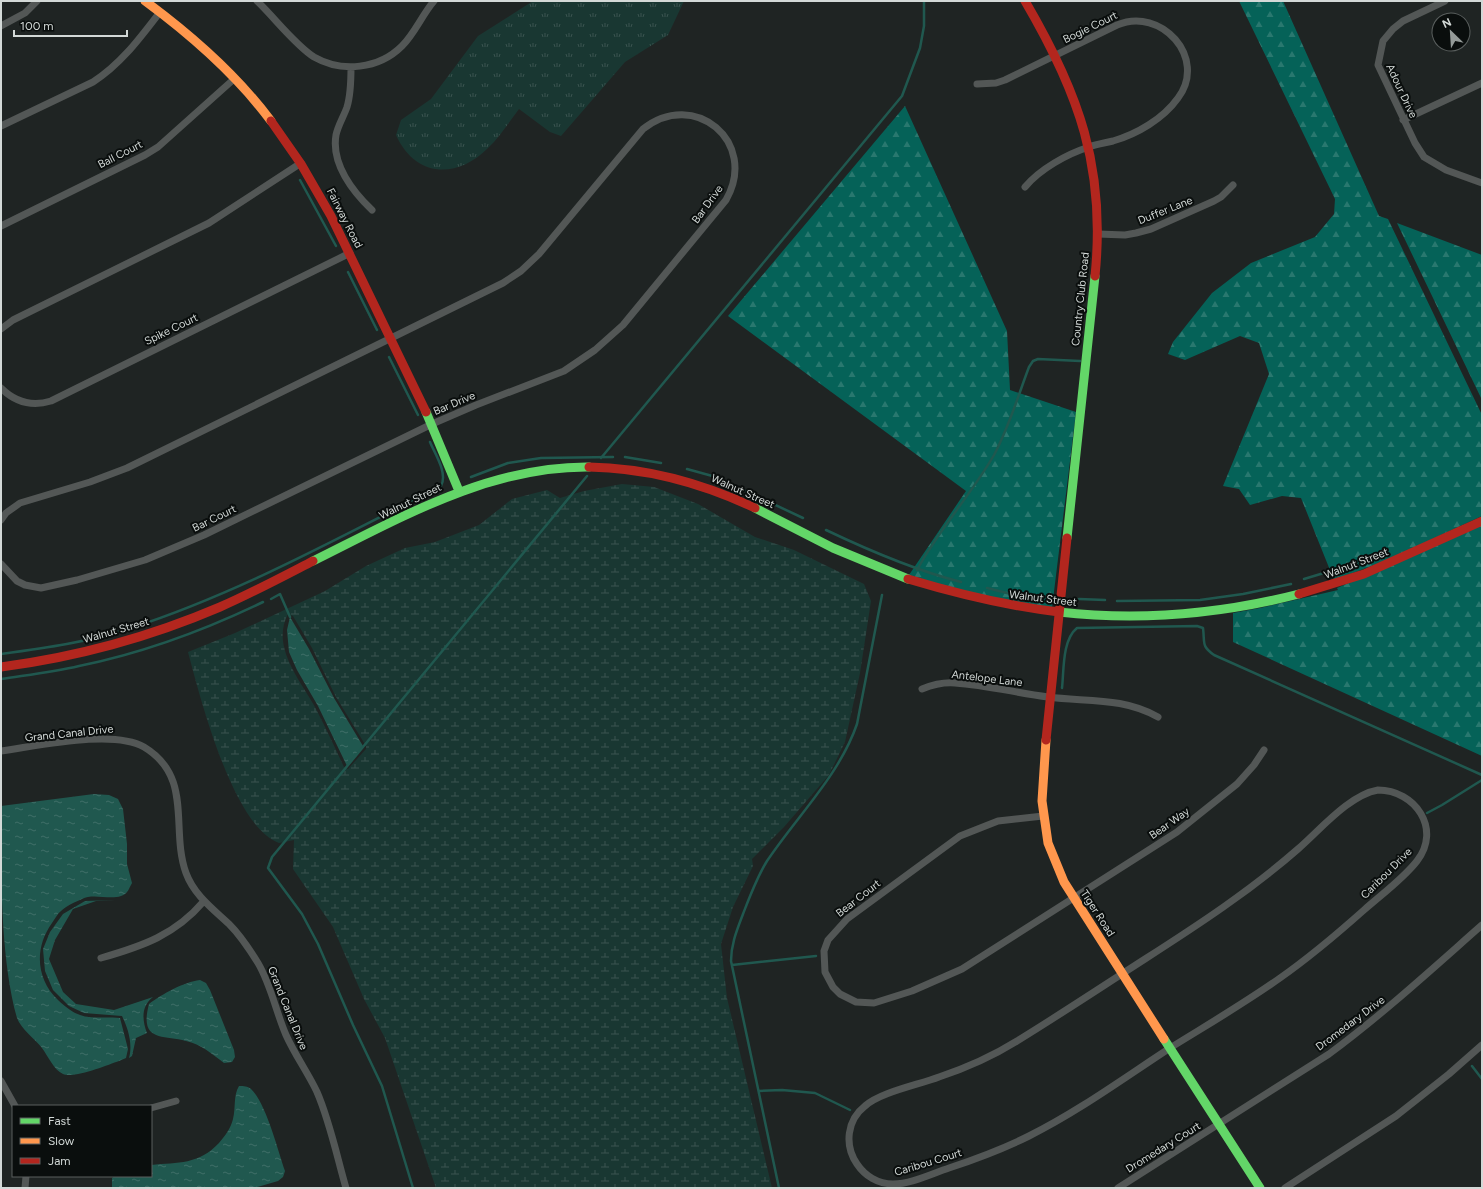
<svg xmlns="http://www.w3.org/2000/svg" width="1483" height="1189" font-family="Figtree,sans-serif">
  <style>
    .grass { fill: url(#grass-tufts) }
    .forest { fill: url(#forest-firs) }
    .wetland { fill: url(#wetland-marsh); fill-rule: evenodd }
    .water { fill: url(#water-ripples) }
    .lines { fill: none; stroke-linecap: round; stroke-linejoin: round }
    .stream { stroke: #20584f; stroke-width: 2.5 }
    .street { stroke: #535756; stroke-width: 7 }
    .fast { stroke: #63d668; stroke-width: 9 }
    .slow { stroke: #ff974d; stroke-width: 9 }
    .jam { stroke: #b3261e; stroke-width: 9 }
    .labels { text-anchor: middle; stroke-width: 4; stroke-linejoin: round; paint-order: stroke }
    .street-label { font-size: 11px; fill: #d3d9d7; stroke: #0a0e0d }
  </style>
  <defs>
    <pattern id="grass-tufts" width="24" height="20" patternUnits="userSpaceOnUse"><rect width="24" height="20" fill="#193732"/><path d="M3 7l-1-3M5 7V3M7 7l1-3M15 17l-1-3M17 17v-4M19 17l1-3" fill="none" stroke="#3a534f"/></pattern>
    <pattern id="forest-firs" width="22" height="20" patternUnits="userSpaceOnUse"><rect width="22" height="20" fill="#056258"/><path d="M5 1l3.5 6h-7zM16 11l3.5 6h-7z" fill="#29786f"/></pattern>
    <pattern id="wetland-marsh" width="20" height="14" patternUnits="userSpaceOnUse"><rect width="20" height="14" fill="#193732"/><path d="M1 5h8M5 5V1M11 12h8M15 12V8" fill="none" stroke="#3a534f"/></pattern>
    <pattern id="water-ripples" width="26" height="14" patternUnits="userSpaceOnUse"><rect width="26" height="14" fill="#20584f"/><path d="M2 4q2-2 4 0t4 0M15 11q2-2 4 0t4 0" fill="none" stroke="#406f68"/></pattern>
  </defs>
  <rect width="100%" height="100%" fill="#1f2423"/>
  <path class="grass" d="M533,1H684L668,35L625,62L561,136L550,132L519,109C509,122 500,137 488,148C456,180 415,177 396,135L401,120L431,99L478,36Z"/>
  <path class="forest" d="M1239,1H1283L1379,216L1388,219L1482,415V516L1385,561L1334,580L1301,498L1282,496L1250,505L1239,489L1223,486L1269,374L1259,343L1240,336L1185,360L1168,354L1173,342L1212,293L1251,263L1315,237L1334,214L1335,199Z
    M905,106L1007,331L1010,390L1076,412L1052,608L965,592L909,575L966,491L728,316Z
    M1397,223L1482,255V400Z
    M1482,525V756L1233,642V613L1260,608L1338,590L1337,588Z"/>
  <path class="wetland" d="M622,484L654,487L698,504L755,537L794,550L864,584L871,601L860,673L845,742L829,775L784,827L752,859L753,866L733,907L721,944L727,998L772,1188H436L385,1038L364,999L333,927L293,869L294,840L279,843C233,827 200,697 188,652L235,633L325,591L366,566L405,548L435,542L479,525L512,499L547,490L560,498L584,491ZM288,614L293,616L312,648L336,697L366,746V749L348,769L344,767C335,748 326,728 316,709C302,682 270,648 288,614Z"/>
  <path class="water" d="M290,617L309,649L334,698L363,746L347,766L318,706L297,670L289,652L287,630Z
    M94,794L109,795L118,799L123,809L127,844V864L132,883C129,888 128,894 121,896C109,900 93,893 82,899C75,902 66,906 61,911C57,914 55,919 52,923C34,948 36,979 58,1000C82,1023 92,1016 120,1018L128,1049L126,1058L119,1061C107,1065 74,1079 63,1074C54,1070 48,1056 42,1048C35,1039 21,1029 17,1018C0,957 1,872 1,806Z
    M115,900L96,901L73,909L55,940L49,959L63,992L76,1004L114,1010L153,997C141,1006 142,1020 147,1033L136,1038L132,1056L129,1058C133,1044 128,1028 122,1016L84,1013L69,1006L53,990L45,971L43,949L50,932L63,914L85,901Z
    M200,980L206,983L210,990L234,1050L235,1057L232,1062L224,1063C212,1054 201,1044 186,1041C162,1035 139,1042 149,1004C162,994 184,982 200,980Z
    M239,1086C244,1086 247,1086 251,1089C266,1103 278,1151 285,1171L283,1177L278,1181L254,1188H112V1178L115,1176H151V1165C179,1162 198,1165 219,1143C225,1136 231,1128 233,1119C236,1108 233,1096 239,1086Z"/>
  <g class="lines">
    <path class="stream" d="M300,180L336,246
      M348,272L377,330
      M389,357L418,415
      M625,457L661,463
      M601,458L902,96L920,48L924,26V1
      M687,469L716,477L803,518
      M471,477L508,463L541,458L613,457
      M826,530C870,551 914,570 961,582
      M917,570C939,529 971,495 994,455C1009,427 1018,396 1029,367L1033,361L1038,359L1080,361
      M1304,579L1357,563
      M987,588L1015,595L1044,598
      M271,599L280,594L290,617
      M1079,599L1105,600
      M1117,601L1200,600L1243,594L1291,584
      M1,654C45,648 89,642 131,628C239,593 340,537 441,486C448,473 435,454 430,442
      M1,679C27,675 54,672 79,666C143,653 205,630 263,602
      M1062,688C1064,671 1062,640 1077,628L1197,626L1203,628C1205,643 1201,646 1214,655L1482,775
      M1427,813L1442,805L1482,780
      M732,965L816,956
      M1472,1066L1482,1079
      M759,1091L782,1090L815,1093L850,1110
      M413,1188L382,1086L353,1025L318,944L302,914L268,868L272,857L587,476
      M779,1188L731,961C731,944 737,930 743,914C750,896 757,877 767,861C797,816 839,776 857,724L882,595"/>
    <path class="street" d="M257,1C274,17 295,45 314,57C342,73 379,69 402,46C415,33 422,15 434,1
      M1445,1L1403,21L1393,29L1383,41L1378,65L1415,143L1424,157L1446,170L1482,183
      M1,26L25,13L37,1
      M351,67C351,80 351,94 347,107C344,116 338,125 336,135C331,164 353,192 372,210
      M977,84L996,83L1005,80L1117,25C1161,6 1208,58 1178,98C1163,119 1137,134 1113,141C1105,143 1097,144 1089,147C1067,154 1040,169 1025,187
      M1403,120L1482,83
      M1,126L93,82C121,64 140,38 160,12
      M1,226L145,155L158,147L234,79
      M1098,234L1125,235L1136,233L1151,229L1214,201L1221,197L1233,185
      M1,329L13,320L209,223L301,163
      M1,388C15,402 31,407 51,401L350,253
      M1,520L6,513L20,503L90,482L127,468L503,283L521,271L539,254L643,129C694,88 759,142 726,200L623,325L595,350L564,371L476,405L432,424L204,535L145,560L77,580L41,588L25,585L17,581L1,564
      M922,689C932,685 943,682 955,683C986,685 1017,693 1048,697C1086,702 1123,697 1158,717
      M1,751C38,746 113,729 144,747C194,777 170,829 186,873C194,895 213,909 229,924C240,935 250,950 258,963C271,985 276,1012 286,1035C295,1055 308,1073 317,1092C330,1122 337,1157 346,1188
      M1378,790C1415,790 1442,829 1417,861C1403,879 1382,894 1364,910C1337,934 1310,957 1280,978C1245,1003 1207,1025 1170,1048C1124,1078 1079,1111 1029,1136C1003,1149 976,1159 949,1168C931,1174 911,1184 893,1184C878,1184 865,1176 857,1164C844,1145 847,1120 865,1106C881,1092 918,1085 939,1077C966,1068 993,1056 1017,1041C1061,1014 1103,986 1145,959C1198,925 1250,891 1298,849C1320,830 1349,795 1378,790Z
      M1043,816L998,821L960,836L847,919L828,940L824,951L825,972L833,987L840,994L856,1002L874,1003L912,991L962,969L1177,832L1237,784L1254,765L1264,750
      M101,958C143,946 175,935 204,901
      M1,1081L15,1106
      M151,1108L176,1101
      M25,1188L26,1176
      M1118,1188L1329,1054C1383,1014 1432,969 1482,925
      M1285,1188L1396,1116L1449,1074L1482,1045"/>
    <path class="fast" d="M426,412L459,491
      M755,508L833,548L908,579
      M1067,538L1095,276
      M313,561C400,518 489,466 589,467
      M1059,612C1140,621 1221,614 1299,594
      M1164,1039L1260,1188"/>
    <path class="slow" d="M145,1C191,35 236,74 271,121
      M1046,740L1042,801L1048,843L1064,882L1164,1039"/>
    <path class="jam" d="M1025,1C1079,93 1106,168 1095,276
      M271,121L301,164L331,216L426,412
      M589,467C647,468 702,483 755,508
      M908,579C958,594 1007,606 1059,612
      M1299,594L1364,574L1482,521
      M1,667C77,657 150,637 220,607C252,593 282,577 313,561
      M1046,740L1067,538"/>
  </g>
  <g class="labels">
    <g class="street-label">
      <text transform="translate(1090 27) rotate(-26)" y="4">Bogie Court</text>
      <text transform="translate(1402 91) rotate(65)" y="4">Adour Drive</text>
      <text transform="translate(120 154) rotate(-27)" y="4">Ball Court</text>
      <text transform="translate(707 204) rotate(-54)" y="4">Bar Drive</text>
      <text transform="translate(1165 210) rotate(-22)" y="4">Duffer Lane</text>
      <text transform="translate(345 218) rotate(63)" y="4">Fairway Road</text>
      <text transform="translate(1080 299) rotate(-84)" y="4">Country Club Road</text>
      <text transform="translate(171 329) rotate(-26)" y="4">Spike Court</text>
      <text transform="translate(454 403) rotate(-23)" y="4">Bar Drive</text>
      <text transform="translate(743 491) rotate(24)" y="4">Walnut Street</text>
      <text transform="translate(410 501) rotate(-26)" y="4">Walnut Street</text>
      <text transform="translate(214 518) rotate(-26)" y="4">Bar Court</text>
      <text transform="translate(1356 563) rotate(-21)" y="4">Walnut Street</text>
      <text transform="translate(1043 598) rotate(7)" y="4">Walnut Street</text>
      <text transform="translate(116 630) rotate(-16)" y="4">Walnut Street</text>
      <text transform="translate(987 678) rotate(7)" y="4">Antelope Lane</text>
      <text transform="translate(69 733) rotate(-6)" y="4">Grand Canal Drive</text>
      <text transform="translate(1169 823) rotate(-35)" y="4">Bear Way</text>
      <text transform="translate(1386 873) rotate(-45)" y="4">Caribou Drive</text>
      <text transform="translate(858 898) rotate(-38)" y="4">Bear Court</text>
      <text transform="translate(1098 913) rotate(57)" y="4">Tiger Road</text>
      <text transform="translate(288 1008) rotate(68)" y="4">Grand Canal Drive</text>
      <text transform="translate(1350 1023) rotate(-37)" y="4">Dromedary Drive</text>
      <text transform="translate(1163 1147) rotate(-32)" y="4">Dromedary Court</text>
      <text transform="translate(928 1162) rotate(-17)" y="4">Caribou Court</text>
    </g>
  </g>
  <rect width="1483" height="1189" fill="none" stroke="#d3d9d7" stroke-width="4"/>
  <rect x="12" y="1105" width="140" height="72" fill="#0a0e0d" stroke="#5a5f5e"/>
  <rect x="20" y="1118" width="20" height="6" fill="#63d668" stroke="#5a5f5e"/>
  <text x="48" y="1125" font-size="12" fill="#d3d9d7">Fast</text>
  <rect x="20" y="1138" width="20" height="6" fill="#ff974d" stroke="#5a5f5e"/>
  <text x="48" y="1145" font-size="12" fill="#d3d9d7">Slow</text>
  <rect x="20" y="1158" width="20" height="6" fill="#b3261e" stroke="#5a5f5e"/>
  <text x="48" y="1165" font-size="12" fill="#d3d9d7">Jam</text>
  <g transform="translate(1451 32) rotate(335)"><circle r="19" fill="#0a0e0d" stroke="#5a5f5e"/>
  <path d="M0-3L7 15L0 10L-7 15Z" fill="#949a98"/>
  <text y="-6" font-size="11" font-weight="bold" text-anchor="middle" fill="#d3d9d7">N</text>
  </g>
  <path d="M14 30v6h113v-6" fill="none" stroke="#d3d9d7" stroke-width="2"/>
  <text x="20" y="30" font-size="12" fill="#d3d9d7" stroke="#0a0e0d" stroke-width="3" paint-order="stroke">100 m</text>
</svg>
